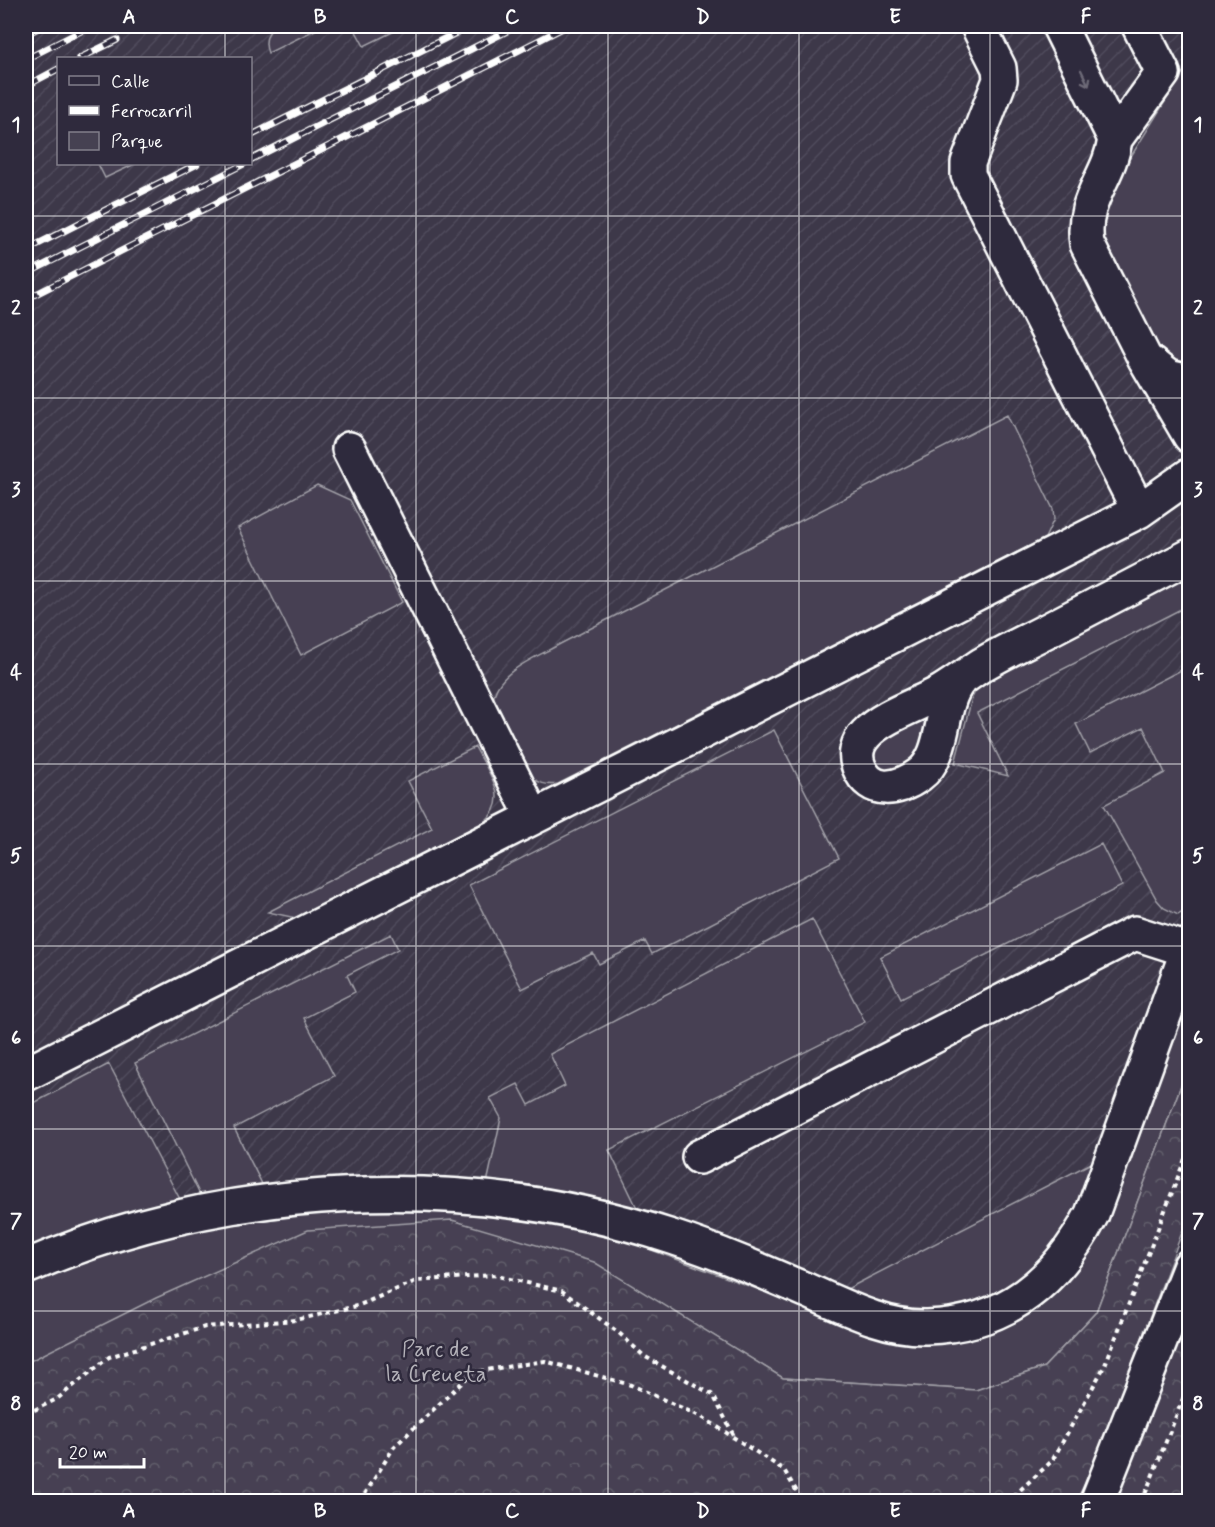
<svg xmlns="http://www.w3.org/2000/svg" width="1215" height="1527" font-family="Mynerve,sans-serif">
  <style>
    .industrial { fill: url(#industrial-furrows); fill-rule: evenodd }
    .green { fill: #464152; stroke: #a2a0a8; stroke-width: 1.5 }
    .forest { fill: url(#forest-crowns); stroke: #a2a0a8; stroke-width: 1.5 }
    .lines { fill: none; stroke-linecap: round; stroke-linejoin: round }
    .minor-casing { stroke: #fff; stroke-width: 38 }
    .path { stroke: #fff; stroke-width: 4; stroke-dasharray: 4.5 4.5; stroke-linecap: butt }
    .minor { stroke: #2f2a3d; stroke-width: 33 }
    .rail-casing { stroke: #fff; stroke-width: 7 }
    .rail { stroke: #2f2a3d; stroke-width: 4.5; stroke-dasharray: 14; stroke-linecap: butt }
    .oneway { stroke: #6d6a77 }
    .grid { fill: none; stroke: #fff; stroke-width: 1.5; stroke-opacity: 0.55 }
    .labels { text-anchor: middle; stroke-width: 5; stroke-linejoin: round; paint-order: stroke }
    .park-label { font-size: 22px; fill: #b5b3ba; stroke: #2f2a3d }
    .neatline { fill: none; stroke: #fff; stroke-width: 2 }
    .grid-label { font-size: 20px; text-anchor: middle; font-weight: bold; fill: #fff }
  </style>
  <defs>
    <pattern id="industrial-furrows" width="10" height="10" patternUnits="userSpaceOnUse" patternTransform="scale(1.5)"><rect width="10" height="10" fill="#3c3749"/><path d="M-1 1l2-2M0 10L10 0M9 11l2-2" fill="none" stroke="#504b5b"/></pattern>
    <pattern id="forest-crowns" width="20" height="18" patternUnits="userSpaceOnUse" patternTransform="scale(1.5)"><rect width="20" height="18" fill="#464152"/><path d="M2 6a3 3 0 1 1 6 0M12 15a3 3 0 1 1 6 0" fill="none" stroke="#625e6c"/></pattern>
  </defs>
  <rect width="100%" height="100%" fill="#2f2a3d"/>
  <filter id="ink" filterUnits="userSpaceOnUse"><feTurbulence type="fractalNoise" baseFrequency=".0167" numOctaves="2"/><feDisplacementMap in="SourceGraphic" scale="12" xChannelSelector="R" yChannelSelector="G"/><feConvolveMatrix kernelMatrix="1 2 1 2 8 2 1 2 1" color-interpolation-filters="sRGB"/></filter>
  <g filter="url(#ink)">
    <path class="industrial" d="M26,26H1189V1064L1096,1312L26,1363ZM58,58H250V164H58Z"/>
    <path class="green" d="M274,26H323L268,53C264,43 266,34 274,26Z
      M353,26H405L364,46Z
      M1189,63V363L1176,362L1158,352L1106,252L1100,230L1115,182Z
      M98,164H135L105,178Z
      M1007,415L1053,509L1054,519L1045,538L558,784C545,786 538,783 528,774L493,702C495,671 538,657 562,643Z
      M317,485L350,500L402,602L301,655L238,528Z
      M1189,568V605L977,713L1008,776L955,763L972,698L980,683Z
      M1189,666L1190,907L1178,915L1164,908L1157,900L1104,805L1165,773L1143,727L1090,753L1076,724Z
      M924,719L927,722L916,764L882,773C851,740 899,729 924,719Z
      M774,730L839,858L652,954L645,941L599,964L593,953L522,989L469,885Z
      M475,747C488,772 512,799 484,822L296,918L268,912L432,828L408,781Z
      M1101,844L1122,886L901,998L880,957Z
      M812,919L865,1022L609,1150L640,1214L486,1188L501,1118L490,1098L518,1084L529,1105L565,1086L550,1054Z
      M391,934L398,949L347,975L355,992L304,1018L334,1076L234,1128L265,1190L202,1199L135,1063Z
      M1189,986V1064L1096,1312L1044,1367L976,1390L783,1378L594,1263L26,1365V1283L160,1235L344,1209L495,1213L611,1235L876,1333L1054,1290Z
      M109,1064L183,1205L26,1252V1107Z
      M1101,1158L1057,1249L1007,1289L976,1303L946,1311H914L884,1306L845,1290Z"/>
    <path class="forest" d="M1189,1064V1214L1091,1472L1076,1501L26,1502V1363L156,1298L308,1230L452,1220L594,1262L783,1378L976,1390L1044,1367L1096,1312Z
      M1189,1310V1501H1115Z"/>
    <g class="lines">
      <g class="minor-casing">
        <path id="minor" d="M978,26L999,68L1000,80L968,163V175L1139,511
          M1059,26L1115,139L1163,73L1139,26
          M1115,139C1110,178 1080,200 1087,244L1145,359L1190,436
          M1145,359L1168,377L1190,382
          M349,449L533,817
          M959,681C938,707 947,755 919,775C898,790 870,795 859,767C854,755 857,743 866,734C882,716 920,704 941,692C956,683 969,673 983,664C1005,651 1029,640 1052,628C1098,604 1144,580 1190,556
          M26,1074L1139,511L1190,475
          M699,1157L1135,933L1188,950
          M26,1267C225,1181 466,1170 672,1237C718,1252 762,1271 806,1290C843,1306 884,1328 926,1327C1005,1325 1057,1281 1092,1214L1190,944
          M1097,1502L1190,1266"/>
      </g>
      <path class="path" d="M26,1414L57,1399L109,1357L205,1327L296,1320L357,1306L416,1281L493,1275L562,1291L619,1333L644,1356L713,1395L735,1438
        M360,1502L394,1447L473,1372L545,1361L631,1385L702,1417L784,1470L803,1502
        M1007,1502L1052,1461L1105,1365L1190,1146
        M1142,1502L1190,1381"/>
      <use href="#minor" class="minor"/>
      <g class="rail-casing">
        <path id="rail" d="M26,34L42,26
          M80,58L117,40
          M26,59L91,26
          M26,86L58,69
          M250,136L470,26
          M250,160L517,26
          M26,250L197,164
          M26,274L244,164
          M26,299L567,26"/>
      </g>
      <use href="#rail" class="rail"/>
    </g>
    <defs><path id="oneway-shaft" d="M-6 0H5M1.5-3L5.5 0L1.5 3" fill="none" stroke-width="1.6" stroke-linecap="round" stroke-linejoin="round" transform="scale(1.5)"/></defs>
    <use class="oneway" href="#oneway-shaft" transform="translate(1085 78) rotate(64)"/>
  </g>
  <path class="grid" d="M225,26V58M416,26V1502M608,26V1502M799,26V1502M990,26V1502M225,164V1502M26,216H1190M26,398H1190M26,581H1190M26,764H1190M26,946H1190M26,1129H1190M26,1311H1190"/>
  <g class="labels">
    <g class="park-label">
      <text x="436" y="1356">Parc de<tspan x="436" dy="25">la Creueta</tspan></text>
    </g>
  </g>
  <rect width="1215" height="1527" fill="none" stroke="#2f2a3d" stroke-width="66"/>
  <rect x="57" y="57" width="195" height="108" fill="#2f2a3d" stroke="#827f8b" stroke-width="1.5"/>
  <rect x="69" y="76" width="30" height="9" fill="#2f2a3d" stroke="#827f8b" stroke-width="1.5"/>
  <text x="111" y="87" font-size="18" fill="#ffffff">Calle</text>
  <rect x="69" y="106" width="30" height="9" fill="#ffffff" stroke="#827f8b" stroke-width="1.5"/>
  <text x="111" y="117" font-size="18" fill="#ffffff">Ferrocarril</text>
  <rect x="69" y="132" width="30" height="18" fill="#464152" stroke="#827f8b" stroke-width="1.5"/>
  <text x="111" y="147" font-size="18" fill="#ffffff">Parque</text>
  <path d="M60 1458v9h84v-9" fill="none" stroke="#ffffff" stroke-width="3"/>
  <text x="69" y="1458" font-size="18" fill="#ffffff" stroke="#2f2a3d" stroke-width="4.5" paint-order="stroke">20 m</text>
  <rect x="33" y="33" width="1149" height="1461" class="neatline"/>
  <g class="grid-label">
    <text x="129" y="23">A</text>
    <text x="320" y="23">B</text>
    <text x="512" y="23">C</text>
    <text x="703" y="23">D</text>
    <text x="895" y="23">E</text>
    <text x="1086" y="23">F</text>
    <text x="16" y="131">1</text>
    <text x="1198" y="131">1</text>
    <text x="16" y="314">2</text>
    <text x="1198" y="314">2</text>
    <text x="16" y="496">3</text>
    <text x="1198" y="496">3</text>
    <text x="16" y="679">4</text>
    <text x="1198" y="679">4</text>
    <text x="16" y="862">5</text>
    <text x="1198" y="862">5</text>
    <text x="16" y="1044">6</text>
    <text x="1198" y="1044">6</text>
    <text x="16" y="1227">7</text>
    <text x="1198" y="1227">7</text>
    <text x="16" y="1410">8</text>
    <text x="1198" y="1410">8</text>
    <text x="129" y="1517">A</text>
    <text x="320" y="1517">B</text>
    <text x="512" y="1517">C</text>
    <text x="703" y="1517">D</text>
    <text x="895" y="1517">E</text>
    <text x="1086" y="1517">F</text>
  </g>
</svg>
